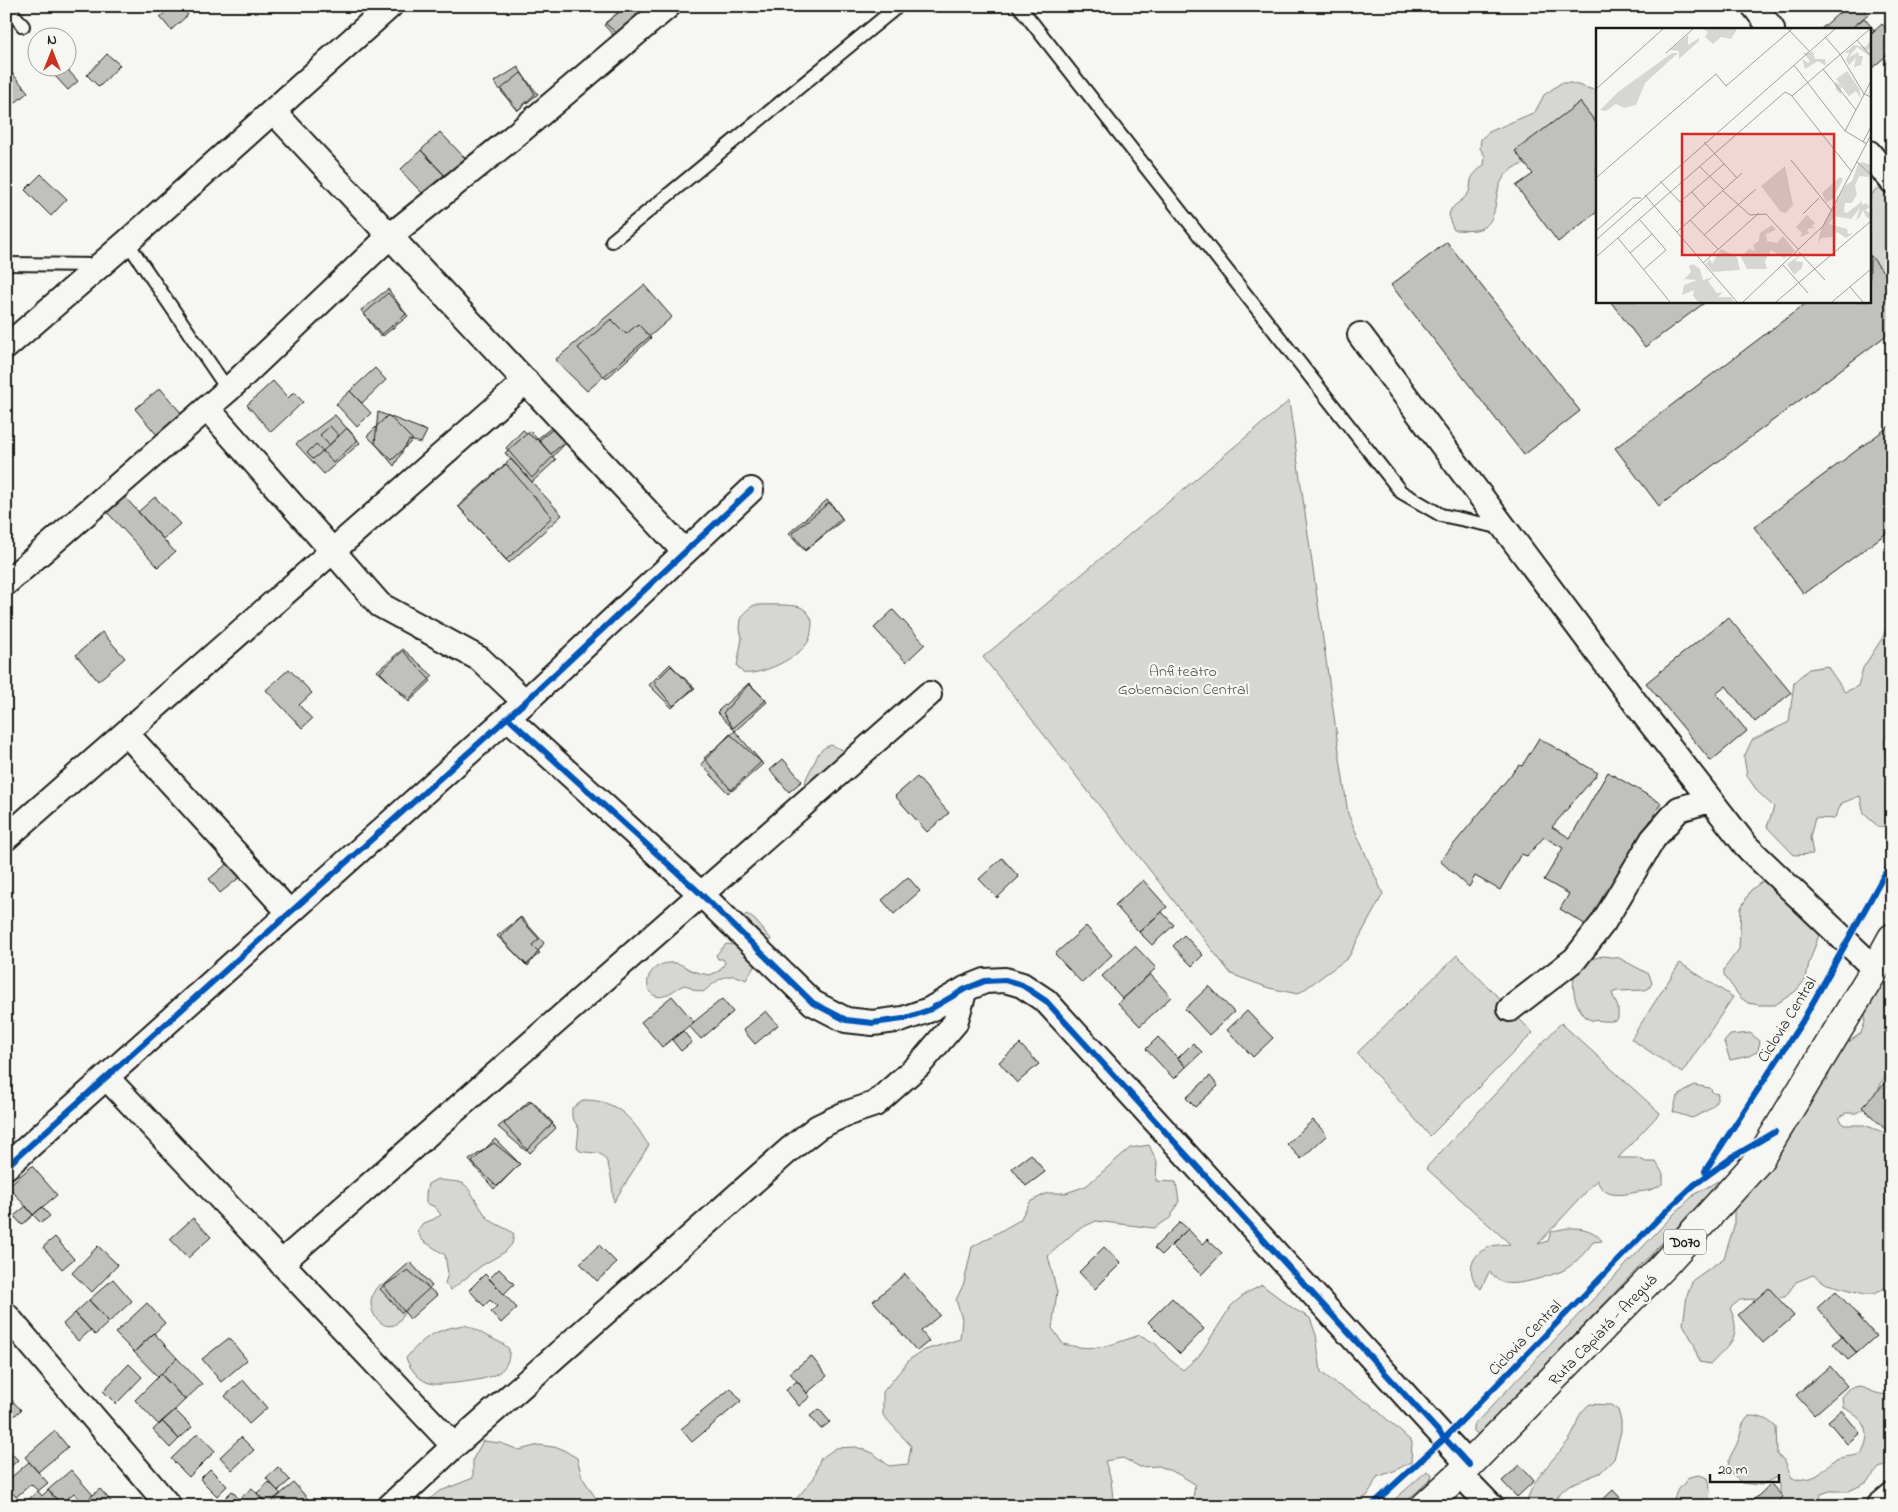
<svg xmlns="http://www.w3.org/2000/svg" width="1898" height="1512" font-family="'Indie Flower',sans-serif">
  <style>
    .green { fill: #d6d6d2; stroke: #797977 }
    .building { fill: #c0c0bd; stroke: #1c1c1c }
    .lines { fill: none; stroke-linecap: round; stroke-linejoin: round }
    .lane-casing { stroke: #1c1c1c; stroke-width: 16 }
    .street-casing { stroke: #1c1c1c; stroke-width: 28 }
    .primary-casing { stroke: #1c1c1c; stroke-width: 31 }
    .lane { stroke: #f6f6f2; stroke-width: 12 }
    .street { stroke: #f6f6f2; stroke-width: 24 }
    .primary { stroke: #f6f6f2; stroke-width: 28 }
    .cycleway-casing { stroke: #f6f6f2; stroke-width: 9 }
    .cycleway { stroke: #0057b8; stroke-width: 6 }
    .labels { text-anchor: middle; stroke-width: 4.5; stroke-linejoin: round; paint-order: stroke }
    .shield { fill: #f6f6f2; stroke: #5d5d5c; stroke-width: 1 }
    .shield-label { font-size: 15px; font-weight: bold; fill: #1c1c1c }
    .park-label { font-size: 16px; fill: #545453; stroke: #f6f6f2 }
    .street-label { font-size: 16px; fill: #1c1c1c; stroke: #f6f6f2 }
    .inset-road { fill: none; stroke: #9f9f9c; stroke-width: 1 }
    .view { fill: #d62828; fill-opacity: 0.15; stroke: #d62828; stroke-width: 2.5 }
    .inset-edge { fill: none; stroke: #1c1c1c; stroke-width: 2.5 }
  </style>
  <rect width="100%" height="100%" fill="#f6f6f2"/>
  <filter id="ink" filterUnits="userSpaceOnUse"><feTurbulence type="fractalNoise" baseFrequency=".02" numOctaves="2"/><feDisplacementMap in="SourceGraphic" scale="10" xChannelSelector="R" yChannelSelector="G"/><feConvolveMatrix kernelMatrix="1 2 1 2 8 2 1 2 1" color-interpolation-filters="sRGB"/></filter>
  <g filter="url(#ink)">
    <path class="green" d="M1561,83H1571L1597,91V129L1528,163C1482,173 1507,216 1482,228C1474,232 1463,230 1454,230C1440,205 1460,207 1469,192C1471,188 1470,184 1471,180C1473,174 1479,169 1484,165L1485,156L1480,148L1481,139L1489,132L1535,112L1544,95Z
      M1892,179V270H1869V201L1874,191Z
      M1289,401L1348,814L1383,894L1348,958L1298,994L1269,988L1231,974L983,657Z
      M754,605C765,605 791,604 800,607C807,610 813,618 812,625C811,629 811,636 809,640C801,657 761,676 743,673L737,666L742,638L740,629L741,619L746,611Z
      M1892,613V732L1884,739L1885,757L1892,767V824L1879,827L1864,814L1860,796L1842,803L1834,819L1815,818L1810,837L1813,854L1794,855L1767,827L1774,807L1758,792L1747,776L1744,757L1752,740L1789,722L1794,682L1809,669L1827,666L1845,692L1858,686L1863,668L1883,637Z
      M831,745L848,752L850,762L848,781L834,792H806C804,778 807,777 813,765C819,754 817,750 831,745Z
      M1764,880H1790L1821,908L1819,935L1809,963L1806,979L1796,991L1775,1005H1759L1748,1003L1740,997L1724,975V969L1739,949L1741,908L1751,890Z
      M747,914L755,920L771,939L746,980C726,970 719,980 703,992L694,990L686,985C673,987 662,1006 649,991C643,973 658,961 676,963C682,964 686,968 691,970C697,973 704,974 710,975L719,971L725,963L723,959H718L716,955L726,944L735,945L739,944C740,934 737,919 747,914Z
      M1457,955L1533,1033L1430,1136L1357,1053Z
      M1603,956L1619,958L1649,974L1652,983L1649,988L1645,990L1617,991L1612,993L1618,1008V1019C1613,1022 1609,1021 1603,1021C1600,1020 1594,1021 1591,1020C1577,1015 1570,988 1575,975C1580,964 1592,958 1603,956Z
      M1680,963L1733,997L1682,1073L1631,1039Z
      M1892,964V1062L1877,1092L1865,1108L1856,1113H1846L1839,1118L1844,1125H1864L1883,1132L1892,1145V1284L1874,1294H1865L1827,1284L1813,1275L1796,1282L1785,1297L1740,1300L1730,1308C1743,1338 1730,1343 1711,1364L1699,1362L1694,1344L1683,1324L1687,1296L1693,1280L1724,1258L1734,1226V1210L1741,1188L1790,1103L1827,1081L1835,1052L1861,1033L1865,1022V996Z
      M1561,1023L1660,1113L1618,1158H1638L1646,1162H1656L1663,1174V1183C1655,1190 1647,1191 1637,1192C1621,1195 1604,1199 1597,1180L1538,1244L1548,1241L1551,1232C1568,1226 1591,1225 1602,1241L1593,1242C1586,1252 1573,1266 1562,1271C1549,1276 1519,1286 1505,1283C1500,1282 1494,1275 1489,1272L1481,1289C1466,1276 1469,1256 1487,1248C1495,1244 1503,1245 1510,1244L1426,1168Z
      M1750,1033L1760,1041L1758,1051L1749,1056L1730,1060L1724,1042L1730,1035Z
      M1694,1085L1710,1088L1713,1093L1718,1094C1718,1107 1703,1113 1692,1118L1673,1112L1677,1097Z
      M584,1100C608,1100 623,1109 638,1129C642,1134 644,1140 649,1145L614,1202C612,1191 612,1159 600,1154C594,1152 586,1153 580,1151L577,1147L579,1129L572,1117V1108Z
      M1149,1145L1157,1162L1156,1181L1176,1182L1179,1201L1170,1218L1154,1228L1096,1221L1077,1230L1048,1256L1057,1292L1052,1328L1063,1344C1097,1352 1107,1346 1140,1335L1156,1344L1169,1359L1183,1370L1199,1356L1231,1306L1245,1294L1262,1285L1294,1309L1310,1318L1316,1335L1321,1372L1336,1384L1370,1404L1412,1442L1411,1462L1394,1471L1377,1477L1368,1495L1352,1506H1192L1195,1484L1178,1474L1159,1466L1140,1467L1123,1458L1105,1461L1111,1480L1113,1499L1107,1506H790L814,1478L820,1459L836,1448L856,1447L873,1453L889,1466L908,1464L911,1446L883,1415V1392L910,1359L925,1350L960,1339L962,1319L956,1300L964,1283L972,1247L1020,1220L1030,1202L1047,1193H1066L1086,1186L1130,1148Z
      M437,1179C446,1182 456,1180 464,1184C469,1187 481,1210 487,1217C494,1225 506,1227 514,1234L512,1244L505,1252L481,1266L451,1290L445,1283L448,1274L445,1255L422,1240L417,1231L423,1223L432,1220L441,1215L435,1207L426,1203V1194L428,1184Z
      M1718,1181V1184L1480,1434H1478L1473,1431V1426L1675,1213L1695,1194Z
      M379,1285H388L407,1309C403,1314 400,1322 394,1325C379,1331 360,1303 379,1285Z
      M464,1325C473,1327 476,1330 483,1334C493,1340 501,1341 509,1349C511,1376 485,1379 464,1382C454,1383 443,1385 433,1384C420,1382 410,1369 406,1358C425,1336 435,1330 464,1325Z
      M1860,1386C1868,1390 1882,1397 1892,1394V1463L1879,1468L1866,1483L1849,1491H1830L1821,1494L1817,1506H1780V1485L1777,1477L1761,1485L1742,1483L1728,1471C1728,1455 1733,1454 1738,1441C1743,1430 1739,1427 1749,1416C1761,1416 1767,1419 1776,1427L1777,1455L1785,1461L1792,1479C1806,1480 1815,1479 1825,1469C1828,1466 1831,1462 1834,1460C1842,1456 1852,1457 1861,1454C1874,1429 1864,1420 1843,1407L1842,1397L1850,1388Z
      M1590,1404L1611,1405L1618,1410L1621,1421V1431L1614,1459L1600,1473L1569,1485L1561,1492L1552,1506H1526C1530,1480 1554,1460 1569,1440C1579,1426 1574,1416 1590,1404Z
      M483,1441L501,1443L519,1450L539,1445L560,1448L577,1458L582,1477L601,1506H422L438,1492L473,1478V1459Z
      M1427,1471L1432,1474L1431,1479L1401,1506H1387Z
      M1699,1475L1708,1478C1711,1489 1711,1496 1705,1506H1671L1676,1493L1689,1477Z"/>
    <path class="building" d="M172,6H180L188,15L171,30L160,17Z
      M625,6H629L639,17L616,38L604,25Z
      M627,6H633L642,21L620,36L605,23Z
      M1847,6H1860L1868,14L1851,29H1821Z
      M1864,18L1875,31L1869,36V29H1851Z
      M1882,24L1892,35V51L1872,68L1869,65V36Z
      M107,54L120,65L99,87L87,75Z
      M6,66L28,92L8,109L6,107Z
      M518,67L535,94L517,111L494,82Z
      M64,68H66L78,81L68,90L55,76Z
      M521,73L538,94L518,110L501,89Z
      M1580,102L1597,124V212L1558,242L1516,186L1533,174L1515,151Z
      M440,132L466,159L446,177L421,150Z
      M421,150L446,177L425,196L400,170Z
      M41,174L67,199L51,216L25,190Z
      M1447,242L1580,411L1524,455L1391,285Z
      M1870,255L1892,283V331L1659,506L1615,448L1809,301H1869Z
      M644,285L672,317L587,391L555,360Z
      M388,289L406,314L380,336L361,310Z
      M388,293L408,316L383,336L364,314Z
      M1610,301H1707L1645,347Z
      M611,319L626,334L638,324L651,338L606,379L578,348Z
      M375,368L386,380L362,403L350,391Z
      M273,381L288,398L294,392L303,402L271,432L247,405Z
      M160,388L182,414L157,435L135,409Z
      M350,391L371,413L357,427L336,404Z
      M378,412L427,431L421,443L409,440L394,466L375,443Z
      M335,415L360,443L324,474L296,444Z
      M388,415L413,440L392,460L367,436Z
      M1892,424V529L1804,594L1754,527Z
      M330,426L339,436L329,445L320,435Z
      M552,427L566,443L532,478L506,448L523,430L536,440Z
      M347,428L358,440L333,463L323,451Z
      M553,429L565,442L551,454L539,440Z
      M530,431L556,460L532,482L505,453Z
      M316,444L323,451L313,459L307,453Z
      M511,459L562,515L509,563L458,506Z
      M506,464L552,517L506,560L459,507Z
      M123,495L175,552L158,567L106,511Z
      M155,497L180,524L163,539L138,512Z
      M827,500L842,518L805,551L789,533Z
      M830,502L843,520L806,550L792,533Z
      M893,610L925,644L906,662L874,628Z
      M1728,617L1791,693L1755,722L1726,686L1716,694L1747,731L1711,761L1646,683Z
      M102,632L125,658L98,681L76,655Z
      M403,649L433,676L409,699L377,671Z
      M403,651L431,681L409,702L380,672Z
      M670,664L693,688L672,708L649,685Z
      M671,666L695,688L673,706L654,683Z
      M289,669L312,693L299,705L312,719L302,728L266,690Z
      M749,683L767,702L735,731L717,712Z
      M749,684L766,700L733,728L723,713Z
      M735,731L763,764L732,791L704,758Z
      M730,734L761,762L728,793L701,764Z
      M1539,738L1598,773L1552,827L1570,838L1608,772L1661,803L1588,926L1560,909L1569,894L1544,880L1563,848L1544,837L1527,856L1521,854L1500,890L1475,876L1469,887L1440,861L1519,765L1522,766Z
      M783,759L802,781L789,792L770,770Z
      M917,777L949,813L927,832L895,796Z
      M1002,858L1019,877L997,898L979,879Z
      M228,863L240,877L220,893L209,879Z
      M908,877L920,891L894,914L882,900Z
      M1143,880L1167,907L1139,932L1115,905Z
      M1162,912L1174,925L1152,945L1139,932Z
      M521,917L544,943L528,966L497,936Z
      M520,918L539,939L532,945L540,953L526,965L500,937Z
      M1086,926L1112,955L1082,983L1055,954Z
      M1184,935L1203,955L1192,966L1173,946Z
      M1135,946L1156,968L1123,999L1102,976Z
      M1150,974L1171,997L1140,1026L1118,1003Z
      M1209,986L1234,1012L1209,1035L1185,1009Z
      M672,996L694,1022L662,1047L641,1022Z
      M722,999L733,1012L701,1039L689,1026Z
      M766,1011L778,1025L755,1044L743,1030Z
      M1247,1011L1273,1038L1253,1057L1227,1030Z
      M683,1031L692,1042L681,1051L672,1040Z
      M1158,1037L1186,1067L1174,1079L1146,1049Z
      M1193,1043L1202,1052L1186,1067L1178,1058Z
      M1020,1044L1039,1064L1017,1083L999,1062Z
      M1210,1076L1218,1086L1195,1107L1186,1098Z
      M1892,1076V1129L1888,1132L1862,1107Z
      M530,1100L556,1128L530,1153L504,1124Z
      M532,1101L553,1123L526,1151L498,1127Z
      M1313,1120L1327,1135L1301,1159L1287,1144Z
      M495,1139L520,1164L497,1187L472,1162Z
      M494,1143L520,1164L494,1189L469,1160Z
      M1031,1154L1045,1172L1026,1186L1012,1168Z
      M32,1166L57,1195L33,1215L8,1186Z
      M26,1206L33,1215L22,1225L14,1216Z
      M42,1207L50,1216L41,1223L33,1215Z
      M193,1218L211,1237L188,1258L170,1239Z
      M1180,1222L1188,1229L1162,1255L1154,1248Z
      M1188,1229L1202,1244L1207,1239L1222,1253L1201,1275L1171,1245Z
      M55,1237L74,1259L62,1269L43,1247Z
      M599,1245L617,1263L597,1281L580,1263Z
      M98,1246L118,1265L92,1292L72,1273Z
      M1104,1247L1121,1263L1095,1289L1079,1272Z
      M410,1262L432,1286L402,1313L380,1289Z
      M499,1269L514,1284L504,1294L489,1279Z
      M408,1270L437,1295L410,1319L384,1286Z
      M485,1274L517,1308L501,1323L491,1312L497,1306L490,1300L484,1306L469,1290Z
      M905,1274L940,1315L921,1331L929,1341L917,1351L873,1301Z
      M113,1279L132,1301L109,1322L89,1300Z
      M1769,1288L1794,1316L1763,1343L1738,1315Z
      M1836,1291L1876,1336L1857,1353L1817,1308Z
      M1172,1298L1204,1329L1180,1354L1148,1322Z
      M89,1300L109,1322L95,1335L75,1313Z
      M147,1303L165,1323L134,1352L115,1333Z
      M75,1313L91,1330L78,1341L63,1324Z
      M154,1333L177,1358L158,1377L134,1352Z
      M1842,1336L1857,1353L1848,1360L1833,1344Z
      M229,1338L247,1360L221,1382L202,1359Z
      M811,1356L827,1376L807,1393L790,1373Z
      M177,1358L202,1384L185,1400L161,1374Z
      M129,1364L142,1377L116,1404L103,1391Z
      M1830,1366L1847,1386L1814,1415L1796,1395Z
      M161,1374L185,1400L159,1425L135,1400Z
      M243,1380L267,1408L249,1424L225,1396Z
      M797,1381L810,1397L799,1406L786,1390Z
      M731,1388L741,1401L692,1442L681,1429Z
      M6,1394L21,1410L6,1423Z
      M819,1409L830,1422L821,1429L810,1416Z
      M175,1410L192,1427L179,1439L162,1421Z
      M1841,1410L1860,1433L1847,1444L1828,1421Z
      M162,1421L179,1439L170,1448L153,1430Z
      M55,1431L68,1447L38,1472L25,1457Z
      M198,1433L215,1451L189,1477L171,1459Z
      M241,1437L254,1450L232,1470L220,1457Z
      M6,1448L18,1460L6,1471Z
      M29,1462L48,1483L38,1491L31,1484L16,1497L6,1486V1482Z
      M1520,1465L1534,1481L1517,1497L1502,1481Z
      M278,1467L290,1480L278,1491L266,1478Z
      M210,1469L227,1486L217,1496L200,1479Z
      M71,1470L93,1495L83,1503L74,1493L61,1504L48,1490Z
      M269,1482L281,1494L268,1505L257,1493Z
      M294,1483L314,1506H280L274,1499Z
      M1771,1484L1783,1497L1773,1506H1747Z
      M252,1488L264,1501L258,1506H244L239,1499Z
      M100,1489L115,1506H80L87,1500Z
      M48,1490L61,1504L59,1506H21L38,1491L42,1496Z
      M1613,1490L1625,1503L1622,1506H1596Z
      M232,1491L239,1499L244,1506H226L222,1501Z"/>
    <g class="lines">
      <g class="lane-casing">
        <path id="lane" d="M7,6L23,26
          M1019,6L1401,492L1441,515L1503,528
          M612,241L898,6
          M127,242L228,390
          M6,264L99,265"/>
      </g>
      <g class="street-casing">
        <path id="street" d="M1754,6L1772,29
          M273,111L685,552
          M1869,153L1892,181
          M1360,335L1646,717L1747,847L1875,969
          M6,347L127,242L390,6
          M207,408L380,605L480,659L525,702
          M6,583L228,390L390,236L512,138L668,6
          M508,718L701,894L813,1003L846,1020L873,1023L903,1019L929,1010L965,989L985,981L1005,980L1022,985L1046,1001L1469,1465
          M126,733L289,912
          M6,838L526,381
          M1510,1009L1575,959L1603,923L1653,839L1679,809L1710,800
          M106,1077L454,1446
          M6,1167L525,702L751,490
          M281,1263L929,694
          M6,1315L169,1506
          M1460,1474L1491,1506
          M390,1506L454,1446L789,1150L818,1127L845,1114L875,1104L920,1064L955,1023L965,989
          M1879,1506L1892,1495"/>
      </g>
      <g class="primary-casing">
        <path id="primary" d="M1425,1506L1460,1474L1662,1267L1759,1160L1875,969L1892,938"/>
      </g>
      <use href="#lane" class="lane"/>
      <use href="#street" class="street"/>
      <use href="#primary" class="primary"/>
      <g class="cycleway-casing">
        <path id="cycleway" d="M508,718L701,894L813,1003L846,1020L873,1023L903,1019L929,1010L965,989L985,981L1005,980L1022,985L1046,1001L1469,1465
          M6,1167L525,702L751,490
          M1705,1171L1802,1022L1892,861
          M1371,1506L1444,1439L1659,1218L1694,1185L1734,1156L1775,1132"/>
      </g>
      <use href="#cycleway" class="cycleway"/>
    </g>
  </g>
  <g class="labels">
    <rect class="shield" x="1664" y="1229.5" width="42" height="25" rx="4"/>
    <g class="shield-label">
      <text x="1685" y="1247">D070</text>
    </g>
    <g class="park-label">
      <text x="1183" y="676">Anfiteatro<tspan x="1183" dy="18">Gobernacion Central</tspan></text>
    </g>
    <g class="street-label">
      <text transform="translate(1786 1019) rotate(-58)" y="6">Ciclovia Central</text>
      <text transform="translate(1602 1329) rotate(-46)" y="6">Ruta Capiatá - Areguá</text>
      <text transform="translate(1524 1337) rotate(-46)" y="6">Ciclovia Central</text>
    </g>
  </g>
  <g transform="translate(1596 28)">
    <rect width="275" height="275" fill="#f6f6f2"/>
    <path d="M107,1H141L135,11L125,9L117,16L109,9L112,4ZM92,7V17L103,10V13L83,31V23L74,22ZM275,12V20L271,22L275,29L261,19L252,30L262,24L263,28H267L265,37L258,39L260,30L253,37L250,32L253,25H249L258,17L269,19ZM217,24L219,31H229L230,38L222,33L209,41L206,31L212,35L214,33L207,25ZM76,25H82L49,55L40,77L28,80L20,76L10,83L4,82L22,64ZM251,43L263,60L265,71L260,63L253,68L245,58V66L240,62L239,54L245,57L240,51ZM266,134L275,137V146L272,149L263,148L259,158L261,166L256,175H249L248,184L251,185L266,173V177L270,175L274,179L269,182L274,185L275,191L270,189L267,182L264,189L260,192L264,180L255,191L238,188L233,196L251,201L252,206L257,205L250,210L241,204L236,209L225,210L222,215L225,201L249,158L256,153L262,136ZM189,138L197,177L190,185L185,184L165,158ZM244,149L247,151L240,165H237L239,170L230,174L226,165ZM211,187L219,195L216,198L219,200H213L211,204L214,205L204,209L206,205L200,199ZM176,197L180,202L170,206L171,213L181,215L187,208L199,223L188,230L175,222L169,233L171,241H151L145,229L153,221L159,223L157,217L163,213L164,205ZM125,221L141,229L144,242L117,244L110,236L114,231L116,236ZM204,227L199,233L207,234L206,240L198,247L191,236ZM97,236L104,241L107,252L117,249L112,253L121,265L127,264L122,269H135L138,274H102L97,268L98,262L86,267L88,257L101,252L88,251L95,244L93,238Z" fill="#d6d6d2"/>
    <path class="inset-road" d="M192,1L213,23M229,9L244,26L268,66L275,69M261,12L275,28M70,25L97,1M198,37L249,103L271,116M227,41L260,82M0,61L67,1M196,68L274,1M249,103L275,53M108,114L141,150M267,114L275,99M195,132L236,183M261,134L275,147M103,138L128,162M0,150L120,46L130,58L196,1M64,153L84,174L128,136M127,163L154,187L170,186L203,222M96,164L109,179M49,167L141,274M207,186L223,170M43,191L70,222L47,242M94,192L122,221M0,203L37,170H45M81,204L146,145M108,207L160,161M22,210L74,274M0,212L239,1M203,224L229,252M34,225L56,206M0,229L189,64L195,67L256,144M107,235L163,185M187,237L212,265M254,259L267,274M147,274L227,198L275,107M180,274L275,193M236,274L275,241"/>
    <path class="view" d="M86,106H238V227H86Z"/>
    <rect width="275" height="275" class="inset-edge"/>
  </g>
  <rect width="1898" height="1512" fill="none" stroke="#f6f6f2" stroke-width="25"/>
  <rect x="12" y="12" width="1873" height="1487" fill="none" stroke="#1c1c1c" stroke-width="2" filter="url(#ink)"/>
  <g transform="translate(52 52)"><circle r="24" fill="#f6f6f2" stroke="#9f9f9c"/>
  <path d="M0-4L9 19L0 12L-9 19Z" fill="#c8321e"/>
  <text y="-8" font-size="14" font-weight="bold" text-anchor="middle" fill="#1c1c1c">N</text>
  </g>
  <path d="M1710 1474v8h69v-8" fill="none" stroke="#1c1c1c" stroke-width="2.5"/>
  <text x="1718" y="1474" font-size="15" fill="#1c1c1c" stroke="#f6f6f2" stroke-width="4" paint-order="stroke">20 m</text>
</svg>
